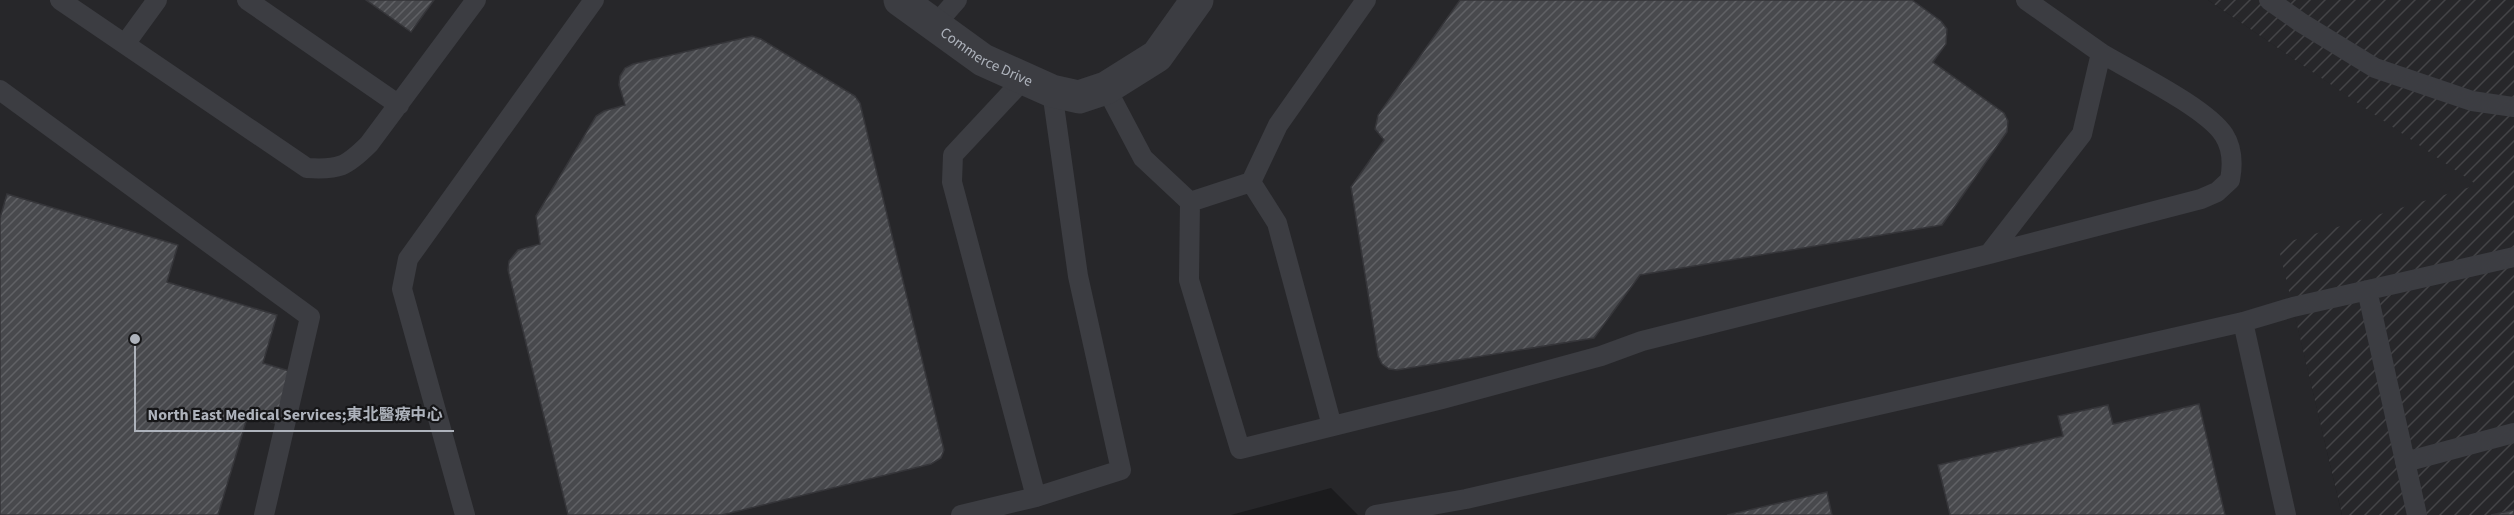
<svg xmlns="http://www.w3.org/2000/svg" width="2514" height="515" font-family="'Source Sans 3','Noto Sans SC',sans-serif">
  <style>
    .built { fill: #27272a }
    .industrial { fill: url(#industrial-furrows) }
    .building { fill: url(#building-hatch); stroke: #353539; stroke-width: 1.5 }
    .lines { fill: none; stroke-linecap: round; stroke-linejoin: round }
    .service { stroke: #3c3d42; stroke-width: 20 }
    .tertiary { stroke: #3c3d42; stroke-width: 33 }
    .labels { text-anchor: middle; stroke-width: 4.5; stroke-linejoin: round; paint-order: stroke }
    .street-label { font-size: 15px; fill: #aeb3bc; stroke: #161618 }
    .leader { fill: none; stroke: #aeb3bc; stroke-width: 2 }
    .callout-dot { fill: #aeb3bc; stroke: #161618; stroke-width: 2 }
    .callout-label { font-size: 16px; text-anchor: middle; font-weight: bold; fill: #aeb3bc; stroke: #161618; stroke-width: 4.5; stroke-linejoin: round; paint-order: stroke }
  </style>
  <defs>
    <pattern id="industrial-furrows" width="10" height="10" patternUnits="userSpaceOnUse" patternTransform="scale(1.5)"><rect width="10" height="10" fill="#27272a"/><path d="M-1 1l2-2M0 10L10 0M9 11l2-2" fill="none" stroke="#444447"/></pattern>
    <pattern id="building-hatch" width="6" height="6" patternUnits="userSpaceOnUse" patternTransform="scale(1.5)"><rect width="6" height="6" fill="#48494d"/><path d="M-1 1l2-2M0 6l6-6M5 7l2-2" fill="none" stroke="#606165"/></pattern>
  </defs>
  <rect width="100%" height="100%" fill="#1b1b1d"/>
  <path class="built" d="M0,0H2208L2478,185L2293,307L2342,515H1358L1331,488L1231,515H0Z"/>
  <path class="industrial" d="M2208,0H2514V515H2342L2278,245L2477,185Z"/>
  <path class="building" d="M366,0H434L411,32Z
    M1460,0H1912L1941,21L1947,29L1946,44L1933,62L2004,113L2008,121L2007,132L1942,225L1640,275L1594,338L1397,370L1389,369L1382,364L1378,356L1351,187L1384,140L1375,129L1378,115Z
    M752,36L761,39L855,96L860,103L944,450L941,458L931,464L722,515H568L508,270L509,261L518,250L540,244L536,216L596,116L604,111L625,105L619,85L620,76L625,68L633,64Z
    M7,194L178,245L167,282L277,315L263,363L296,373L281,425L248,415L218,515H0V218Z
    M2199,404L2225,515H1950L1938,465L2063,436L2058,416L2108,405L2113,424Z
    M1827,492L1832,515H1727Z
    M2514,510V515H2491Z"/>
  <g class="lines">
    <path class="service" d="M60,0L307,168C339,170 346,167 369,144L476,0
      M247,0L399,105
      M2269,0L2300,22L2375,68L2472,101L2514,107
      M935,25L957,0
      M125,44L157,0
      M1023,80L953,155L952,182L1036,497
      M1106,88L1143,158L1190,202L1189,280L1240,449L1442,399L1601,356L1642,341L1989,254L2082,134L2101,53L2026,0
      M0,90L310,317L264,515
      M1251,182L1277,223L1332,426
      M1190,202L1251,182L1278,125L1366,0
      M1989,254L2201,199L2217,192L2230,180C2233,164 2233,149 2224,135C2207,108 2131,71 2101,53
      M2367,290L2417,515
      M2243,322L2286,515
      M2405,462L2514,433
      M465,515L402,289L408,259L594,0
      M961,515L1036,497L1121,470L1078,276L1052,91
      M1375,515L1466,499L2243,322L2293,307L2514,257"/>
    <path class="tertiary" id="s1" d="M900,0L983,60L1052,91L1079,97L1106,88L1157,56L1197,0"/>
  </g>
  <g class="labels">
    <g class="street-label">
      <text dy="5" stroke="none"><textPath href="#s1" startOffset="104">Commerce Drive</textPath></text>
    </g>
  </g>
  <path class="leader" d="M135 339L135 431H454"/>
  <circle class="callout-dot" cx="135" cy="339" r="6"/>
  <g class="callout-label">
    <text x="295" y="420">North East Medical Services;東北醫療中心</text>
  </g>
</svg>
